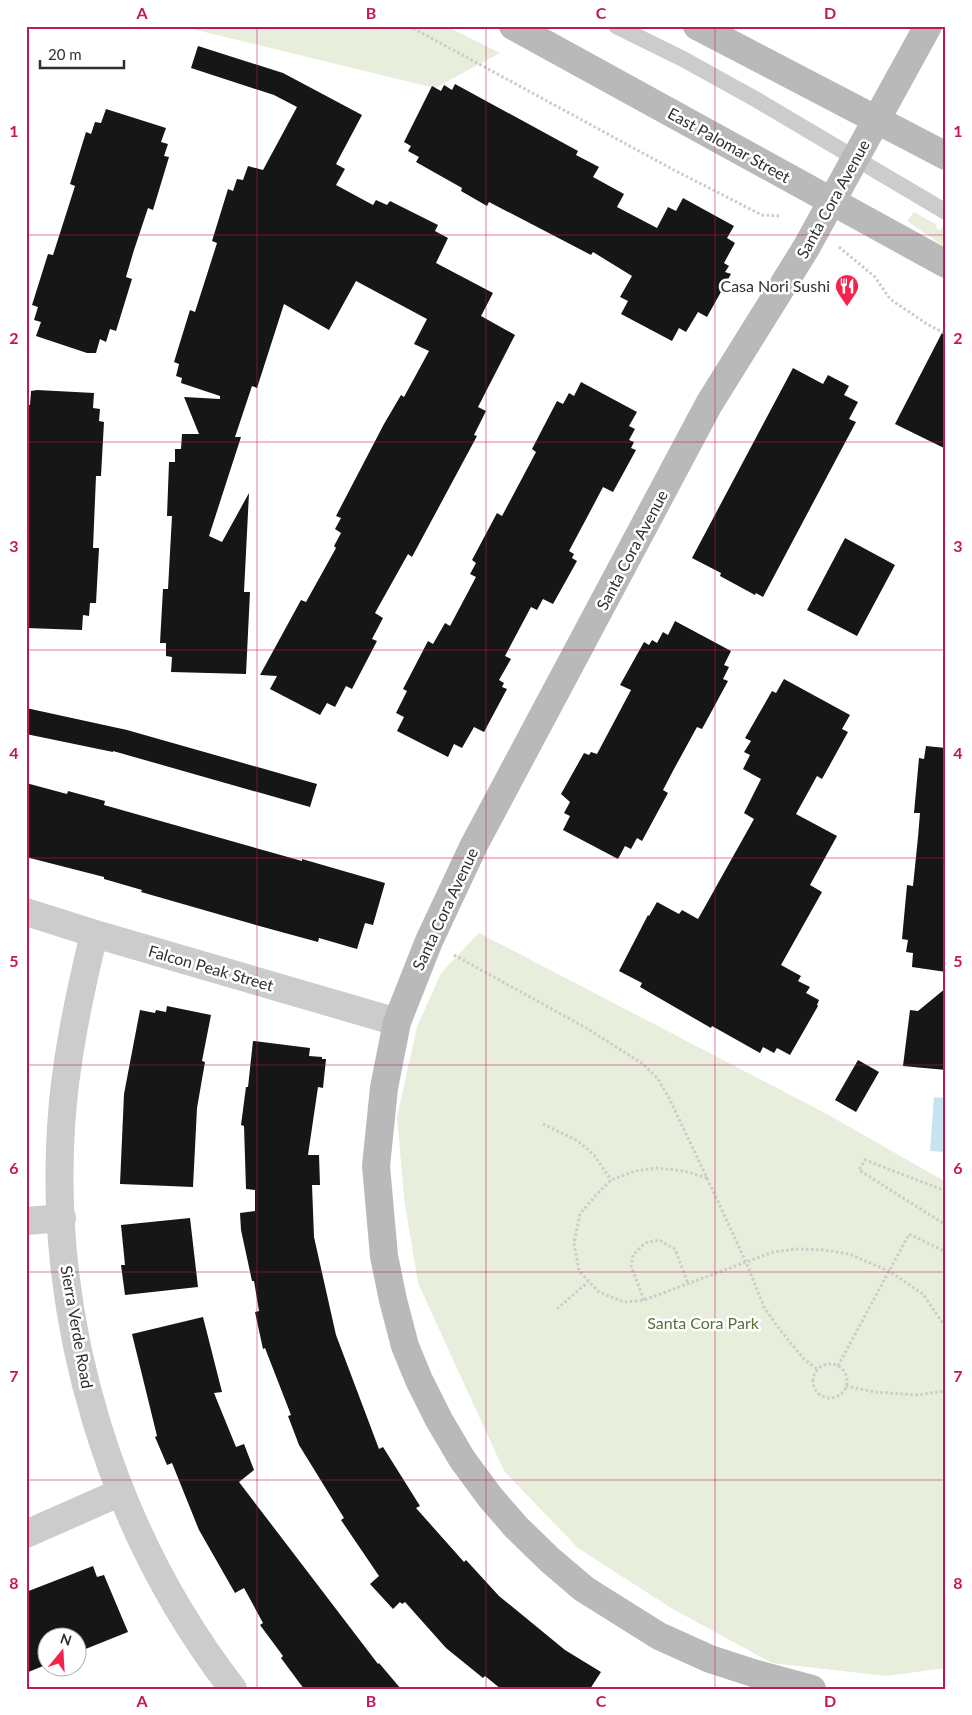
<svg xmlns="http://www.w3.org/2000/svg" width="972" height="1715" font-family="Lato,sans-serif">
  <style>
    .green { fill: #e8eedc }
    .water { fill: #c6e4ef }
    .building { fill: #161616 }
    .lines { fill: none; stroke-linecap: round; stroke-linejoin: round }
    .path { stroke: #ccc; stroke-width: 3; stroke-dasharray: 2.5 2.5; stroke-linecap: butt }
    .lane { stroke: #ccc; stroke-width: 16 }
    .street { stroke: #ccc; stroke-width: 28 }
    .secondary { stroke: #b9b9b9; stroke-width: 28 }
    .grid { fill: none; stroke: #c2185b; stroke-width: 1; stroke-opacity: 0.55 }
    .labels { text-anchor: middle; stroke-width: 5; stroke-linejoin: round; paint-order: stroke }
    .street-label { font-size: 16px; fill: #2f2f2f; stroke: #fff }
    .poi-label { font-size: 16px; fill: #2f2f2f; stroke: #fff; text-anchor: end }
    .park-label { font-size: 16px; fill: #596f38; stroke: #fff }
    .neatline { fill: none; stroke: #c2185b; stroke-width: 2 }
    .grid-label { font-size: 16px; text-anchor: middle; font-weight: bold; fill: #c2185b }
  </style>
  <rect width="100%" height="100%" fill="#fff"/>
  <path class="green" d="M180,26H446L500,53L435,88Z
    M914,212L937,225L935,228L940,230L943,226L946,228V248L907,221Z
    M479,933L827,1114L946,1182V1668L886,1676L772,1663L671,1608L578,1548L504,1471L418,1283L404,1198L397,1117L417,1027L441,973Z"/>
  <path class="water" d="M934,1097L946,1098V1152L930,1151Z"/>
  <path class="building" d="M198,46L283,73L362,115L336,164L345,169L336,185L373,205L376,200L387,205L390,201L438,225L435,231L448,238L436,263L493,293L481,316L515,335L478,407L486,411L474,435L477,436L412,557L408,554L375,613L383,618L372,639L377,641L352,689L346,686L335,707L327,703L320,715L270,689L277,676L260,675L301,600L306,602L336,548L334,546L341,533L335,529L341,518L336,516L384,424L401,395L404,397L429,351L414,344L427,319L356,281L329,330L284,304L257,388L252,386L235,437H241L209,536L222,542L249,493L244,592H250L246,674L171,672L172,657L166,656V643H160L163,589H168L172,516H167L169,462H175V449H181L182,434H199L184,397L220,399V396L181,383L182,378L176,376L179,364L174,362L190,310L195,312L217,243L212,241L228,189L233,191L237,179L243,180L248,166L263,170L297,107L274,95L191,68Z
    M455,84L578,151L576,155L599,167L593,177L624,194L617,207L657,228L668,207L676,211L683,198L734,226L727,238L735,243L724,263L729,266L725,272L731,274L707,317L698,312L686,332L679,328L672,341L621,314L628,301L620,297L632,276L593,252L591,255L489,202L487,206L461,191L462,188L416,162L419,157L408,151L411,146L404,142L432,86L441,91L444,85L452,90Z
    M106,109L166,128L161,142L168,144L164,156L169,157L153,210L148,208L134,250L126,277L132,279L116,331L110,329L106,342L100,339L96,353H87L36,336L41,322L34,320L38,307L32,305L48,254L53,255L75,186L70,184L86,132L91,134L95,122L101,123Z
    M946,325V449L895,424Z
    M793,368L823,384L828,375L849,386L844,395L858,402L849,419L856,422L763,597L756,593L755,595L720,576L721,573L692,558Z
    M581,382L637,412L629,426L635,429L629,440L634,442L631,448L636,450L613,492L603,487L592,508L569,551L574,554L572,558L577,561L553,604L543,599L537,610L531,607L505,656L511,659L499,680L504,683L502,687L507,689L484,732L474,727L462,748L454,744L448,757L397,731L404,717L396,713L407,691L403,689L428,641L433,644L445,623L450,626L476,577L470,574L476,563L472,560L497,513L502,516L536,452L532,449L557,401L563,404L569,393L574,396Z
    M37,390L94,393L93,408L100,409L99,421L104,422L101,476H96L93,548H99L96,603H90L89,616L83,615L82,630L26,628V405H30L31,391Z
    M845,538L895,565L857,636L807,610Z
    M675,621L731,651L724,665L729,667L723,679L728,681L702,729L697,727L674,769L663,790L668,793L642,841L637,838L631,849L625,846L618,859L563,830L570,816L564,813L570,802L561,794L584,753L589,755L591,752L597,754L631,690L620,685L644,642L649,645L652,640L657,643L663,632L668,635Z
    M784,679L850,715L842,729L848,732L822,779L817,776L796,814L837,836L810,885L822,892L781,965L801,976L798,981L810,987L806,993L819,1000L817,1005L818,1006L790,1055L777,1048L774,1053L763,1047L760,1053L712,1026L711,1028L640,987L642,983L619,971L648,915L649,916L657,902L679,914L682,910L698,919L754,819L744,813L761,779L743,769L750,755L744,752L751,741L745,738L772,691L776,693Z
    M26,708L127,730L317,784L310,807L113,751V752L26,734Z
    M926,746L946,748V972L912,967L913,953L906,952L908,940L902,939L907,885L913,886L918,837L920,813H914L919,758L924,759Z
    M26,783L67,794L68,791L105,801L104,805L302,861V859L385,883L373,925L365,923L357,949L319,938L318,942L263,927L141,892L142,890L104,879V877L26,857Z
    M946,988V1070L903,1066L910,1010L918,1011Z
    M167,1006L211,1015L202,1061L205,1062L197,1108L193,1187L120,1184L124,1094L140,1010L155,1013L156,1010L166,1012Z
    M253,1041L310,1048L309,1056L322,1057V1059H326L323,1088L318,1087L308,1155H319L320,1185H312L314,1237L336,1335L379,1449L383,1447L420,1506L416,1508L464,1562L466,1560L499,1596L565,1650L601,1672L590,1689H501L485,1676L483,1678L446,1648L405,1602L402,1604L400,1602L393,1609L370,1584L379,1576L341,1520L344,1518L299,1445L288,1416L291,1415L265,1348L263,1349L255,1312L259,1311L254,1281H252L241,1230L240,1213L255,1211V1190L246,1189L244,1126L241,1125L246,1087H248Z
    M858,1060L879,1072L856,1112L835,1100Z
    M190,1218L198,1287L125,1295L121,1265H125L121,1225Z
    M203,1317L222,1392L214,1393L236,1447L244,1444L254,1470L239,1482L378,1664L379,1663L401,1689H304L281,1658L283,1656L260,1625L263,1623L244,1588L235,1593L199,1530L172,1463L167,1465L155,1437L157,1436L132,1334Z
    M93,1566L97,1577L104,1575L128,1632L78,1652V1638H48V1664L26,1673V1592Z"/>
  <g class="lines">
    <path class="path" d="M409,26L674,170L762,215L781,216
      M839,247L875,277L890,299L927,324L946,334
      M454,955L588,1029L643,1064L658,1079L669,1098L707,1178L746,1262L764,1307L780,1330L804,1359L817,1369
      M543,1124L578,1141L594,1155L611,1180
      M707,1178L684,1171L657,1168L635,1171L611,1180L597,1194L580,1214L574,1243L579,1271L599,1292L624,1302L644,1300L773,1252L798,1249L825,1250L849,1254L889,1271L923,1294L946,1328
      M946,1191L865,1160L859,1170L946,1225
      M644,1300L631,1266L633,1255L645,1243L659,1240L675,1249L688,1284
      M557,1309L588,1282
      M813 1381a17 17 0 1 1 34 0a17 17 0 1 1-34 0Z
      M838,1366L909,1234L946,1252
      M846,1386L875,1392L917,1395L946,1391"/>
    <path class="lane" d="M616,26L683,59L757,100L946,212"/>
    <path class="street" d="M26,912L102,936L397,1022
      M94,934C79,997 65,1061 61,1127C49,1325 111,1531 233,1689
      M26,1221L62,1218
      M26,1534L121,1492"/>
    <path class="secondary" d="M513,26L946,264
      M697,26L946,156
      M812,1689L753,1673L710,1659L659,1636L584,1589L550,1560L516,1527L490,1497L462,1459L439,1420L419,1380L405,1346L393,1300L384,1256L376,1166L384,1088L397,1022L429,941L474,845L709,404L806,248L928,26"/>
  </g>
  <path class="grid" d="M257,26V1689M486,26V1689M715,26V1689M26,235H946M26,442H946M26,650H946M26,858H946M26,1065H946M26,1272H946M26,1480H946"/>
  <defs>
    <g id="restaurant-pin" transform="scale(1.25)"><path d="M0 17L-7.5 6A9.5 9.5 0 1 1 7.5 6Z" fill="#f6224c" stroke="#fff"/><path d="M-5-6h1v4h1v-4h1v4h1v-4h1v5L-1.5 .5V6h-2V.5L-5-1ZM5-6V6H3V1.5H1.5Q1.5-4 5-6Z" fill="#fff"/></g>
  </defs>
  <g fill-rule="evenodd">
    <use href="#restaurant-pin" x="847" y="286"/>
  </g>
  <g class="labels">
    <g class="street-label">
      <text transform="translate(729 145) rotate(29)" y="6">East Palomar Street</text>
      <text transform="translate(833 199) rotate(-61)" y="6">Santa Cora Avenue</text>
      <text transform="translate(632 550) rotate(-62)" y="6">Santa Cora Avenue</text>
      <text transform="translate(445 909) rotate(-65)" y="6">Santa Cora Avenue</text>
      <text transform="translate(211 968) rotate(16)" y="6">Falcon Peak Street</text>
      <text transform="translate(77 1327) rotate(80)" y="6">Sierra Verde Road</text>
    </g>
    <g class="poi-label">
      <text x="830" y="292">Casa Nori Sushi</text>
    </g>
    <g class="park-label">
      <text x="703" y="1329">Santa Cora Park</text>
    </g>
  </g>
  <rect width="972" height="1715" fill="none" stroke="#ffffff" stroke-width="55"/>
  <g transform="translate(62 1652) rotate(18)"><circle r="24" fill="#ffffff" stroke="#acacac"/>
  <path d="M0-4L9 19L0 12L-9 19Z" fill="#f6224c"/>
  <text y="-8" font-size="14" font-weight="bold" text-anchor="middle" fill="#2f2f2f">N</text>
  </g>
  <path d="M40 60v8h84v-8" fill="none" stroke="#2f2f2f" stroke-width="2.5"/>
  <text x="48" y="60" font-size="15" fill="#2f2f2f" stroke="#ffffff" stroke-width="4" paint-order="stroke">20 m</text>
  <rect x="28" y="28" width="916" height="1660" class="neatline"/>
  <g class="grid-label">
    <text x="142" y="19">A</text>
    <text x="371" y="19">B</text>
    <text x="601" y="19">C</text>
    <text x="830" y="19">D</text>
    <text x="14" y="137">1</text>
    <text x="958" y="137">1</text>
    <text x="14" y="344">2</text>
    <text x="958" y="344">2</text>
    <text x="14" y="552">3</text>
    <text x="958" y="552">3</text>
    <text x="14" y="759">4</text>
    <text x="958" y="759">4</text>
    <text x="14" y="967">5</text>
    <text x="958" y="967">5</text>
    <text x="14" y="1174">6</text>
    <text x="958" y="1174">6</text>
    <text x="14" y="1382">7</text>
    <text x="958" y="1382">7</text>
    <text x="14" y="1589">8</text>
    <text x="958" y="1589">8</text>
    <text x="142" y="1707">A</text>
    <text x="371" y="1707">B</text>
    <text x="601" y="1707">C</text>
    <text x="830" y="1707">D</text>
  </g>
</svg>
